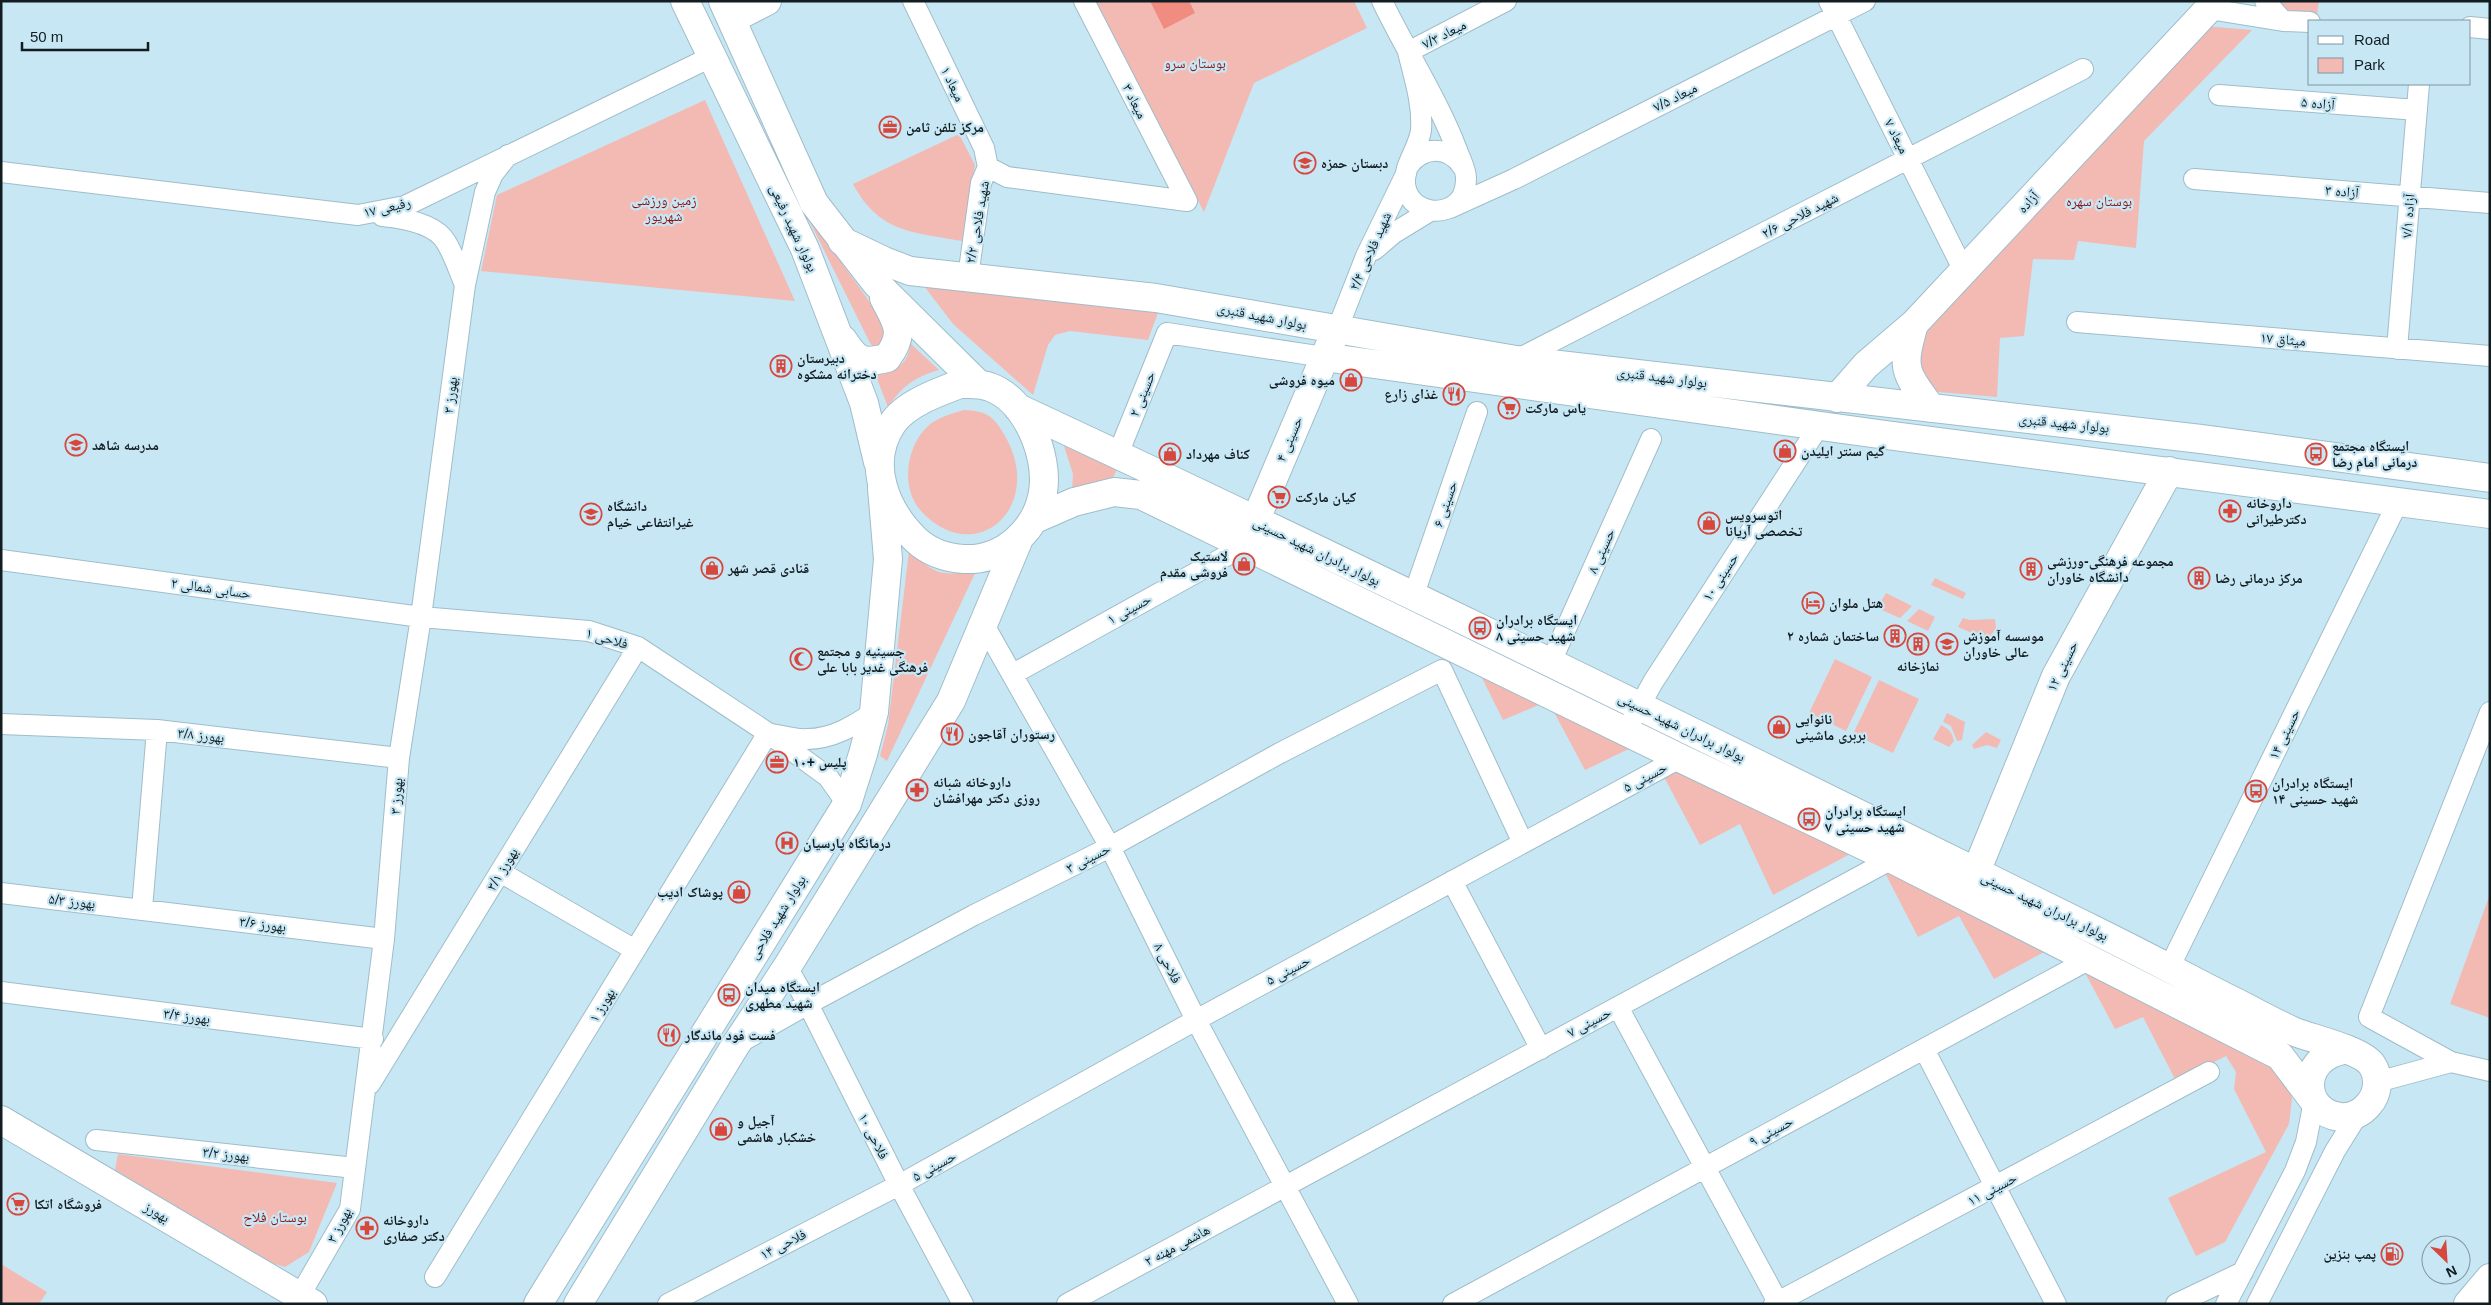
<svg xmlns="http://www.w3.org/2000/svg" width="2491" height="1305" font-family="Helvetica,'Noto Naskh Arabic',sans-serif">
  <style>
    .green { fill: #f3bab3 }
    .water { fill: #f08c80 }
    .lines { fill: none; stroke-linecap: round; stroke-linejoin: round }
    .street-casing { stroke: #9fbdc9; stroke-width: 22 }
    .secondary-casing { stroke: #9fbdc9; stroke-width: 30 }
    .highway-casing { stroke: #9fbdc9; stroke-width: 30 }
    .street { stroke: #fff; stroke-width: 20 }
    .secondary { stroke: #fff; stroke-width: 28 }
    .highway { stroke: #fff; stroke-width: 28 }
    .labels { text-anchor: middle; stroke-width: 4.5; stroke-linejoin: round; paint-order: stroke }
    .street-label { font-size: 14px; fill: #121d22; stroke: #c8e7f4 }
    .park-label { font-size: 14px; fill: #8b1212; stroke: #c8e7f4 }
    .poi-label { font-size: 14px; font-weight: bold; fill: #121d22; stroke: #c8e7f4; text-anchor: start }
  </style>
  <rect width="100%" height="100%" fill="#c8e7f4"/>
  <path class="green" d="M1093,1H1354L1367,28L1254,83L1204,212Z
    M2273,1H2319L2317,14L2278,9Z
    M2204,26L2252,30L2144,141L2136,248L2078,241L2074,260L2033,259L2024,336L2000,338L1997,397L1927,391L1913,347Z
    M705,100L795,301L481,271L497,195Z
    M959,134L975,165L962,241C913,232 879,233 853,184Z
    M805,212L892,333L876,350L870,343Z
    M921,282L1159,310L1148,340L1070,331L1055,335L1048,345L1033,395L953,324Z
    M910,343L939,370C915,377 902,386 888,407L875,374C896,371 909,365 910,343Z
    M964,410C987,411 994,416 1005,436C1046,507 975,570 921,511C900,488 906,445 929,425C939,417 953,413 964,410Z
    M1064,446L1117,469L1113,478L1092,483L1072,492L1073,474Z
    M909,551C935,574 942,578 977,569L887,761L880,756L888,725Z
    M1935,578L1966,593L1963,599L1931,585Z
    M1886,593L1912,606L1900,618L1877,608Z
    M1919,609L1935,617L1928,631L1907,621Z
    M1963,618L1970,620L1995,619L1996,628L1988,640L1958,627Z
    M1835,659L1872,677L1846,731L1809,713Z
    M1476,666L1637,745L1585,770L1548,701L1503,720Z
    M1879,680L1919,699L1893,753L1853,734Z
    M1947,713L1965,722L1962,740L1957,741L1951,726L1943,722Z
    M1941,725C1949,729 1952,732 1954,741L1949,747L1933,739Z
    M1986,732L2001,740L1997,748L1987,745L1974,749L1972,745Z
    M1679,767L1856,851L1773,895L1740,824L1700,845L1663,775Z
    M1882,867L2046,951L1994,979L1959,916L1918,937Z
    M2490,894V1018L2450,1004Z
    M2083,969L2248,1042L2284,1075L2292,1098L2289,1124L2225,1242L2196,1256L2168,1198L2266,1152L2234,1089L2236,1072L2226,1056L2176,1081L2143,1017L2115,1029Z
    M118,1154L337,1183L309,1252L285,1267L272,1263L115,1170Z
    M1,1264L47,1292L39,1304H1Z"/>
  <path class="water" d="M1150,1H1189L1195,13L1164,29Z"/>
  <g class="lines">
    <g class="street-casing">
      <path id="street" d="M913,1L984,148L988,167
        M1084,1L1187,201
        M1382,1C1406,51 1437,98 1457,150C1460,159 1466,169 1466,178C1466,185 1465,191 1462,197C1447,220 1408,213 1405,184C1403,166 1419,148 1421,130C1423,104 1414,77 1408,52
        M1829,1L1964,271
        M2265,1L2283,21
        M2209,9L2283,21L2310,22
        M2470,27L2490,29
        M1408,52L1506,1
        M2219,95L2417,110
        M1409,165C1424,146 1449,146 1462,166
        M988,167L1007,177L1187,201
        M1,172L358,215L405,206L711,57
        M2194,179L2490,203
        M1450,208L1514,179L1865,1
        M382,216C402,218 435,223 446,242C454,255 459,271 465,285
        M1374,250L1394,233L1430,211
        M968,277L981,183L988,167
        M2077,322L2490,356
        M1337,330L1366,256L1406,174
        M2397,349L2419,84
        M1516,360L2083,69
        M1118,454L1167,333L1324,357
        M1,560L421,617L589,631L638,647L768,733L828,777L847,804
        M1413,597L1477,412
        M984,625L1110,847L1196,1020L1348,1304
        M1551,662L1651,439
        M1013,674L1246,545
        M1633,718L1653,682L1819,426
        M1,724L157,730L399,758
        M772,734C783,736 796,740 807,739C832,739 854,726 874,712
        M500,872L635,950
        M1452,881L1541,1049
        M1,893L384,939
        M142,909L157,730
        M787,967L808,1004L899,1185L963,1304
        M2169,968L2399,500
        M1,992L373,1039
        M1618,1007L1779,1304
        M739,1043L808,1004L974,915L1110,847L1280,753L1442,670L1523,843
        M1924,1049L2056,1304
        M2451,1062L2369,1017L2490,712
        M2377,1082L2451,1062L2490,1071
        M370,1084L638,647
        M96,1140L355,1168
        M435,1277L768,733
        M295,1304L350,1209L384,939L399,758L421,617L465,285L485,192L493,174L508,155
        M668,1304L899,1185L1196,1020L1680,758
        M1067,1304L1892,859
        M1453,1304L2090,959
        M1774,1304L2209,1072
        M2176,1304L2243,1272
        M2226,1304L2295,1171L2306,1142L2314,1101
        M2257,1304L2335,1151L2358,1114"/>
    </g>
    <g class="secondary-casing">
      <path id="secondary" d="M685,1L805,249L864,403L878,462
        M723,1L814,203L876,283L978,384
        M732,19L767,1
        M842,241L884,261L910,271L1156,298L1516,360L2201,439L2490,478
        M1914,324C1901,369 1904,371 1931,408
        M843,340C857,361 861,364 887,358C906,333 897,323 884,298
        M1324,357L1886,435L2490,514
        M960,384C970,384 980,383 990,387C1026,400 1049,455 1043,492C1037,530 1003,561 964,559C947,558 929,552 916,540C885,510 866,463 892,424C905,404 938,392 960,384Z
        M1837,398L1866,365L1914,324L2216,1
        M1018,408C1379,576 1735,753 2092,929C2137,951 2182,975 2227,998C2250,1009 2272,1022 2295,1032C2313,1039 2362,1050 2372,1065C2380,1077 2378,1094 2369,1104C2362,1113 2351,1118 2340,1117C2301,1112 2298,1059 2343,1050
        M1035,519L1074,502L1114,492L1141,495L1680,758L1892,859L2280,1056L2314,1101
        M1248,538L1332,340
        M1976,872L2056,676L2169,471
        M1,1120L313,1304
        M538,1304L847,804L863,754L874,712L888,559L882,488
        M578,1304L735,1046L787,967L951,701L1018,541
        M2468,1304L2490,1278"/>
    </g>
    <g class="highway-casing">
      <path id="highway" d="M2485,1304L2490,1297"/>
    </g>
    <use href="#street" class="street"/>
    <use href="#secondary" class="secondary"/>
    <use href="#highway" class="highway"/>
  </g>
  <defs>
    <g id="office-ring" transform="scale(1.125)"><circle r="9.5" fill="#c8e7f4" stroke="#d6473e" stroke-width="1.5"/><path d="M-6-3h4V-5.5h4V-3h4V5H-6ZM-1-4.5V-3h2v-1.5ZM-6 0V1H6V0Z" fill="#d6473e"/></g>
    <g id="school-ring" transform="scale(1.125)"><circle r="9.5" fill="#c8e7f4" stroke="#d6473e" stroke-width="1.5"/><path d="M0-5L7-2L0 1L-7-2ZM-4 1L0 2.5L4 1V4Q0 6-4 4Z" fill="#d6473e"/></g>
    <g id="building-ring" transform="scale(1.125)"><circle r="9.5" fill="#c8e7f4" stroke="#d6473e" stroke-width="1.5"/><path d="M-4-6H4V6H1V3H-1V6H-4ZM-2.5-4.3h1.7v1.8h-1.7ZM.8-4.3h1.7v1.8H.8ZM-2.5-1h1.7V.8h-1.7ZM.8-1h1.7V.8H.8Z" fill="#d6473e"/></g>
    <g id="shop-ring" transform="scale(1.125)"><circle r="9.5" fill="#c8e7f4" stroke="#d6473e" stroke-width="1.5"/><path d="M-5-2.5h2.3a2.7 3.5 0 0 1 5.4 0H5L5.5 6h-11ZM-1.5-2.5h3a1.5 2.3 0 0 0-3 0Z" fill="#d6473e"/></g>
    <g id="restaurant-ring" transform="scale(1.125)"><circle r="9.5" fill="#c8e7f4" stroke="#d6473e" stroke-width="1.5"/><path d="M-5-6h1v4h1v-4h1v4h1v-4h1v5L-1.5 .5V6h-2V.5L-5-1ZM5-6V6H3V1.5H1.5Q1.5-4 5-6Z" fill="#d6473e"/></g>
    <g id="supermarket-ring" transform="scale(1.125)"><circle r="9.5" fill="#c8e7f4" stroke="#d6473e" stroke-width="1.5"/><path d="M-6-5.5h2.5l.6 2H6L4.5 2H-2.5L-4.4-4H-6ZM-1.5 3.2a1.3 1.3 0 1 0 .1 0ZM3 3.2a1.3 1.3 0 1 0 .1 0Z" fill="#d6473e"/></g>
    <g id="bus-ring" transform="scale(1.125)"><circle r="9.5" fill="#c8e7f4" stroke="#d6473e" stroke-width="1.5"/><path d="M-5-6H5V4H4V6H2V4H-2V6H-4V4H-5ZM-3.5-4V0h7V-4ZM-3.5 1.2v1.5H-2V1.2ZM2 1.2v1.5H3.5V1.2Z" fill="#d6473e"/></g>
    <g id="pharmacy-ring" transform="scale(1.125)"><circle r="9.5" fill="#c8e7f4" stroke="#d6473e" stroke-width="1.5"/><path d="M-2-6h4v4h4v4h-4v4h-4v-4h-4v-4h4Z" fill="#d6473e"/></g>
    <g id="university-ring" transform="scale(1.125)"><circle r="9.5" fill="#c8e7f4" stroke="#d6473e" stroke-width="1.5"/><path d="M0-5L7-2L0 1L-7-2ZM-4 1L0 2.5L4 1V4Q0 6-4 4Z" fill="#d6473e"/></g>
    <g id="hotel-ring" transform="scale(1.125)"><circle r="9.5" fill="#c8e7f4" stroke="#d6473e" stroke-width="1.5"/><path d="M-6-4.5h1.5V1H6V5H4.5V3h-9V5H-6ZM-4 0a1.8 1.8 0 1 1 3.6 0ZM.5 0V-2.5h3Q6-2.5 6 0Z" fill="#d6473e"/></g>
    <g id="mosque-ring" transform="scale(1.125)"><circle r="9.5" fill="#c8e7f4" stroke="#d6473e" stroke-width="1.5"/><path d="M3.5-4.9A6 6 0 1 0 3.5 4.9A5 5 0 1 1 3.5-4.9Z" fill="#d6473e"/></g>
    <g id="hospital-ring" transform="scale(1.125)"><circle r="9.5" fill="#c8e7f4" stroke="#d6473e" stroke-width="1.5"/><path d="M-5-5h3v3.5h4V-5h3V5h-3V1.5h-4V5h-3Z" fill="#d6473e"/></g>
    <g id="fuel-ring" transform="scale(1.125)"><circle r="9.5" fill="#c8e7f4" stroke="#d6473e" stroke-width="1.5"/><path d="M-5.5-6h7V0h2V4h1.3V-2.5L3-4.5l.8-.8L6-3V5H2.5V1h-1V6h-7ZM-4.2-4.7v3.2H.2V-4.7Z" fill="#d6473e"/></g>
  </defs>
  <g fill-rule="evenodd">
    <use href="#office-ring" x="890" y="127"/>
    <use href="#school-ring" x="1305" y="163"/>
    <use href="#building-ring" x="781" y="366"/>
    <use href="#shop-ring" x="1351" y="380"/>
    <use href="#restaurant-ring" x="1454" y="394"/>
    <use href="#supermarket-ring" x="1509" y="408"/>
    <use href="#school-ring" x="76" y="445"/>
    <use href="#shop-ring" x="1785" y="451"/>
    <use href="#shop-ring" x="1170" y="454"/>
    <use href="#bus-ring" x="2316" y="454"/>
    <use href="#supermarket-ring" x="1279" y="497"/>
    <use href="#pharmacy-ring" x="2230" y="511"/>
    <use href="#university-ring" x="591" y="514"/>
    <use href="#shop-ring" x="1709" y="523"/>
    <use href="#shop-ring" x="1244" y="564"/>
    <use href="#shop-ring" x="712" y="568"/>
    <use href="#building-ring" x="2031" y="569"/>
    <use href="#building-ring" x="2199" y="578"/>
    <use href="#hotel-ring" x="1813" y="603"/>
    <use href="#bus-ring" x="1480" y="628"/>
    <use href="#building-ring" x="1895" y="636"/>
    <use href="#building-ring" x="1918" y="644"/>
    <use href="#university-ring" x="1947" y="644"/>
    <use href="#mosque-ring" x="801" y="659"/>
    <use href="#shop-ring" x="1779" y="727"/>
    <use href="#restaurant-ring" x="952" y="734"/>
    <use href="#office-ring" x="777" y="762"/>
    <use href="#pharmacy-ring" x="917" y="790"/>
    <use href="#bus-ring" x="2256" y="791"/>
    <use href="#bus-ring" x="1809" y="819"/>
    <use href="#hospital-ring" x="787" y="843"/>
    <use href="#shop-ring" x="739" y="892"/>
    <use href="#bus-ring" x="729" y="995"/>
    <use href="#restaurant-ring" x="669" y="1035"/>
    <use href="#shop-ring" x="721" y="1129"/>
    <use href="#supermarket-ring" x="18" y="1204"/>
    <use href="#pharmacy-ring" x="367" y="1228"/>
    <use href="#fuel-ring" x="2392" y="1254"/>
  </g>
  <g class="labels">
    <g class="street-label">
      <text transform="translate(1444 34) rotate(-27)" y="5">میعاد ۷/۳</text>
      <text transform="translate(953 84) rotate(64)" y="5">میعاد ۱</text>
      <text transform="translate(1675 97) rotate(-27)" y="5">میعاد ۷/۵</text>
      <text transform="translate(1135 101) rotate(63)" y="5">میعاد ۳</text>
      <text transform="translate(2318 103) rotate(5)" y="5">آزاده ۵</text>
      <text transform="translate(1897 136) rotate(63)" y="5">میعاد ۷</text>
      <text transform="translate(2342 191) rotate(5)" y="5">آزاده ۳</text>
      <text transform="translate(2028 202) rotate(-47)" y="5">آزاده</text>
      <text transform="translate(387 207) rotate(-13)" y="5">رفیعی ۱۷</text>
      <text transform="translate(1800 215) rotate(-27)" y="5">شهید فلاحی ۲/۶</text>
      <text transform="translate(2408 216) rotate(-85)" y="5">آزاده ۷/۱</text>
      <text transform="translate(977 222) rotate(-80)" y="5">شهید فلاحی ۲/۲</text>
      <text transform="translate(794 228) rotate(65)" y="5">بولوار شهید رفیعی</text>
      <text transform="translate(1370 251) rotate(-66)" y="5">شهید فلاحی ۲/۴</text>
      <text transform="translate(1262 316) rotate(11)" y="5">بولوار شهید قنبری</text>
      <text transform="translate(2283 339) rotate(5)" y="5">میثاق ۱۷</text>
      <text transform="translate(1662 377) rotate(7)" y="5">بولوار شهید قنبری</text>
      <text transform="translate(1142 394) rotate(-68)" y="5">حسینی ۲</text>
      <text transform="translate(450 395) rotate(-83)" y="5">بهورز ۳</text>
      <text transform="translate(2064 423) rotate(6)" y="5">بولوار شهید قنبری</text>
      <text transform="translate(1289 439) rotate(-67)" y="5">حسینی ۴</text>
      <text transform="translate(1445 504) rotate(-71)" y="5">حسینی ۶</text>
      <text transform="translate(1317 551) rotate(26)" y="5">بولوار برادران شهید حسینی</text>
      <text transform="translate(1601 551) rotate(-66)" y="5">حسینی ۸</text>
      <text transform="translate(1720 577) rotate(-57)" y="5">حسینی ۱۰</text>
      <text transform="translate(211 588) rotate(8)" y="5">حسابی شمالی ۲</text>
      <text transform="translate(1129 609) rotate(-29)" y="5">حسینی ۱</text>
      <text transform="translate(607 638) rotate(16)" y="5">فلاحی ۱</text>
      <text transform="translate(2062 666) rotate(-64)" y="5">حسینی ۱۲</text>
      <text transform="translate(1682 727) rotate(26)" y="5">بولوار برادران شهید حسینی</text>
      <text transform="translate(2284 734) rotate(-64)" y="5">حسینی ۱۴</text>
      <text transform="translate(201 735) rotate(6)" y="5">بهورز ۳/۸</text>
      <text transform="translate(1645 777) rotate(-28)" y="5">حسینی ۵</text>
      <text transform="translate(396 796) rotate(-85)" y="5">بهورز ۳</text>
      <text transform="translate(1088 858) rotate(-27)" y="5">حسینی ۳</text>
      <text transform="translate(502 869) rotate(-59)" y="5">بهورز ۳/۱</text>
      <text transform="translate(72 901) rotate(6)" y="5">بهورز ۵/۳</text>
      <text transform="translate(2045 906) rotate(26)" y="5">بولوار برادران شهید حسینی</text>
      <text transform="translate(777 917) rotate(-58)" y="5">بولوار شهید فلاحی</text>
      <text transform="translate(263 924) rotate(7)" y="5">بهورز ۳/۶</text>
      <text transform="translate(1168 963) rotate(63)" y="5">فلاحی ۸</text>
      <text transform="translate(1288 970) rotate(-28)" y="5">حسینی ۵</text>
      <text transform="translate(602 1005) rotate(-59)" y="5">بهورز ۱</text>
      <text transform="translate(187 1016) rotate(7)" y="5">بهورز ۳/۴</text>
      <text transform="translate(1589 1022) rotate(-28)" y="5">حسینی ۷</text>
      <text transform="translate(1771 1131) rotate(-28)" y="5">حسینی ۹</text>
      <text transform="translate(874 1136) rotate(63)" y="5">فلاحی ۱۰</text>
      <text transform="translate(226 1154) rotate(6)" y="5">بهورز ۳/۲</text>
      <text transform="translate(934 1166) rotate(-29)" y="5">حسینی ۵</text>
      <text transform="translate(1992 1189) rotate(-28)" y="5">حسینی ۱۱</text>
      <text transform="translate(157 1212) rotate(30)" y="5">بهورز</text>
      <text transform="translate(339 1225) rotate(-63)" y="5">بهورز ۳</text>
      <text transform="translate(783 1244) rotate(-27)" y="5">فلاحی ۱۴</text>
      <text transform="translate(1177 1245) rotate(-28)" y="5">هاشمی مهنه ۲</text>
    </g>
    <g class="park-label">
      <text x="1195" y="68">بوستان سرو</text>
      <text x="664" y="205">زمین ورزشی<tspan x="664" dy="16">شهریور</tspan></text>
      <text x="2099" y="206">بوستان سهره</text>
      <text x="275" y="1222">بوستان فلاح</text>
    </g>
    <g class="poi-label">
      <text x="906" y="132">مرکز تلفن ثامن</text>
      <text x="1321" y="168">دبستان حمزه</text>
      <text x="797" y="363">دبیرستان<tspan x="797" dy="16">دخترانه مشکوه</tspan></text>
      <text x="1335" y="385" text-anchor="end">میوه فروشی</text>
      <text x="1438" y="399" text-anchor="end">غذای زارع</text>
      <text x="1525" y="413">یاس مارکت</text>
      <text x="92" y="450">مدرسه شاهد</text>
      <text x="2332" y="451">ایستگاه مجتمع<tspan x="2332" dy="16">درمانی امام رضا</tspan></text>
      <text x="1801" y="456">گیم سنتر ایلیدن</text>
      <text x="1186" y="459">کناف مهرداد</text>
      <text x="1295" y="502">کیان مارکت</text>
      <text x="2246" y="508">داروخانه<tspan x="2246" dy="16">دکترطیرانی</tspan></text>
      <text x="607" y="511">دانشگاه<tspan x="607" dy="16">غیرانتفاعی خیام</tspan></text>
      <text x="1725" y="520">اتوسرویس<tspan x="1725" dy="16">تخصصی آریانا</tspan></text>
      <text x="1228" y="561" text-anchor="end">لاستیک<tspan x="1228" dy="16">فروشی مقدم</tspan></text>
      <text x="2047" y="566">مجموعه فرهنگی-ورزشی<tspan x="2047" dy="16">دانشگاه خاوران</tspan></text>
      <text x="728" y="573">قنادی قصر شهر</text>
      <text x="2215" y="583">مرکز درمانی رضا</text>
      <text x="1829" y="608">هتل ملوان</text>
      <text x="1496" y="625">ایستگاه برادران<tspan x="1496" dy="16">شهید حسینی ۸</tspan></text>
      <text x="1879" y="641" text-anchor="end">ساختمان شماره ۲</text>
      <text x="1963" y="641">موسسه آموزش<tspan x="1963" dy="16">عالی خاوران</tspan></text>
      <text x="817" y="656">جسینیه و مجتمع<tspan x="817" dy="16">فرهنگی غدیر بابا علی</tspan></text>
      <text x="1918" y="671" text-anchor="middle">نمازخانه</text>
      <text x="1795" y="724">نانوایی<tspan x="1795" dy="16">بربری ماشینی</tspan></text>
      <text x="968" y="739">رستوران آقاجون</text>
      <text x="793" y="767">پلیس +۱۰</text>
      <text x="933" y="787">داروخانه شبانه<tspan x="933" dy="16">روزی دکتر مهرافشان</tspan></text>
      <text x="2272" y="788">ایستگاه برادران<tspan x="2272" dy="16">شهید حسینی ۱۴</tspan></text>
      <text x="1825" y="816">ایستگاه برادران<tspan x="1825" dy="16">شهید حسینی ۷</tspan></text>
      <text x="803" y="848">درمانگاه پارسیان</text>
      <text x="723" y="897" text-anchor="end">پوشاک ادیب</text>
      <text x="745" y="992">ایستگاه میدان<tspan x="745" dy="16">شهید مطهری</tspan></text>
      <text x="685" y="1040">فست فود ماندگار</text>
      <text x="737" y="1126">آجیل و<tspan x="737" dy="16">خشکبار هاشمی</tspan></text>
      <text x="34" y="1209">فروشگاه اتکا</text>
      <text x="383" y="1225">داروخانه<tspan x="383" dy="16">دکتر صفاری</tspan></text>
      <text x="2376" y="1259" text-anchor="end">پمپ بنزین</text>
    </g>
  </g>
  <rect width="2491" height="1305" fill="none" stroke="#121d22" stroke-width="5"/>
  <rect x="2308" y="20" width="162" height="65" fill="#c8e7f4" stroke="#7f96a0"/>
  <rect x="2318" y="36" width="25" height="8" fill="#ffffff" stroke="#7f96a0"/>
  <text x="2354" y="45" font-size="15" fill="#121d22">Road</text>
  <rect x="2318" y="58" width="25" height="15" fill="#f3bab3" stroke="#7f96a0"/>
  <text x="2354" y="70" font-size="15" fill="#121d22">Park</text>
  <g transform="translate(2446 1260) rotate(155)"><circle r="24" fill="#c8e7f4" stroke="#7f96a0"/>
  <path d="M0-4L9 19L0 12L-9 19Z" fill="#d6473e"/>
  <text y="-8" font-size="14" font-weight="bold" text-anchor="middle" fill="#121d22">N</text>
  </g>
  <path d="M22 42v8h126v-8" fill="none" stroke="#121d22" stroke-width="2.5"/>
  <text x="30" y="42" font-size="15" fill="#121d22" stroke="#c8e7f4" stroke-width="4" paint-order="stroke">50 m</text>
</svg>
